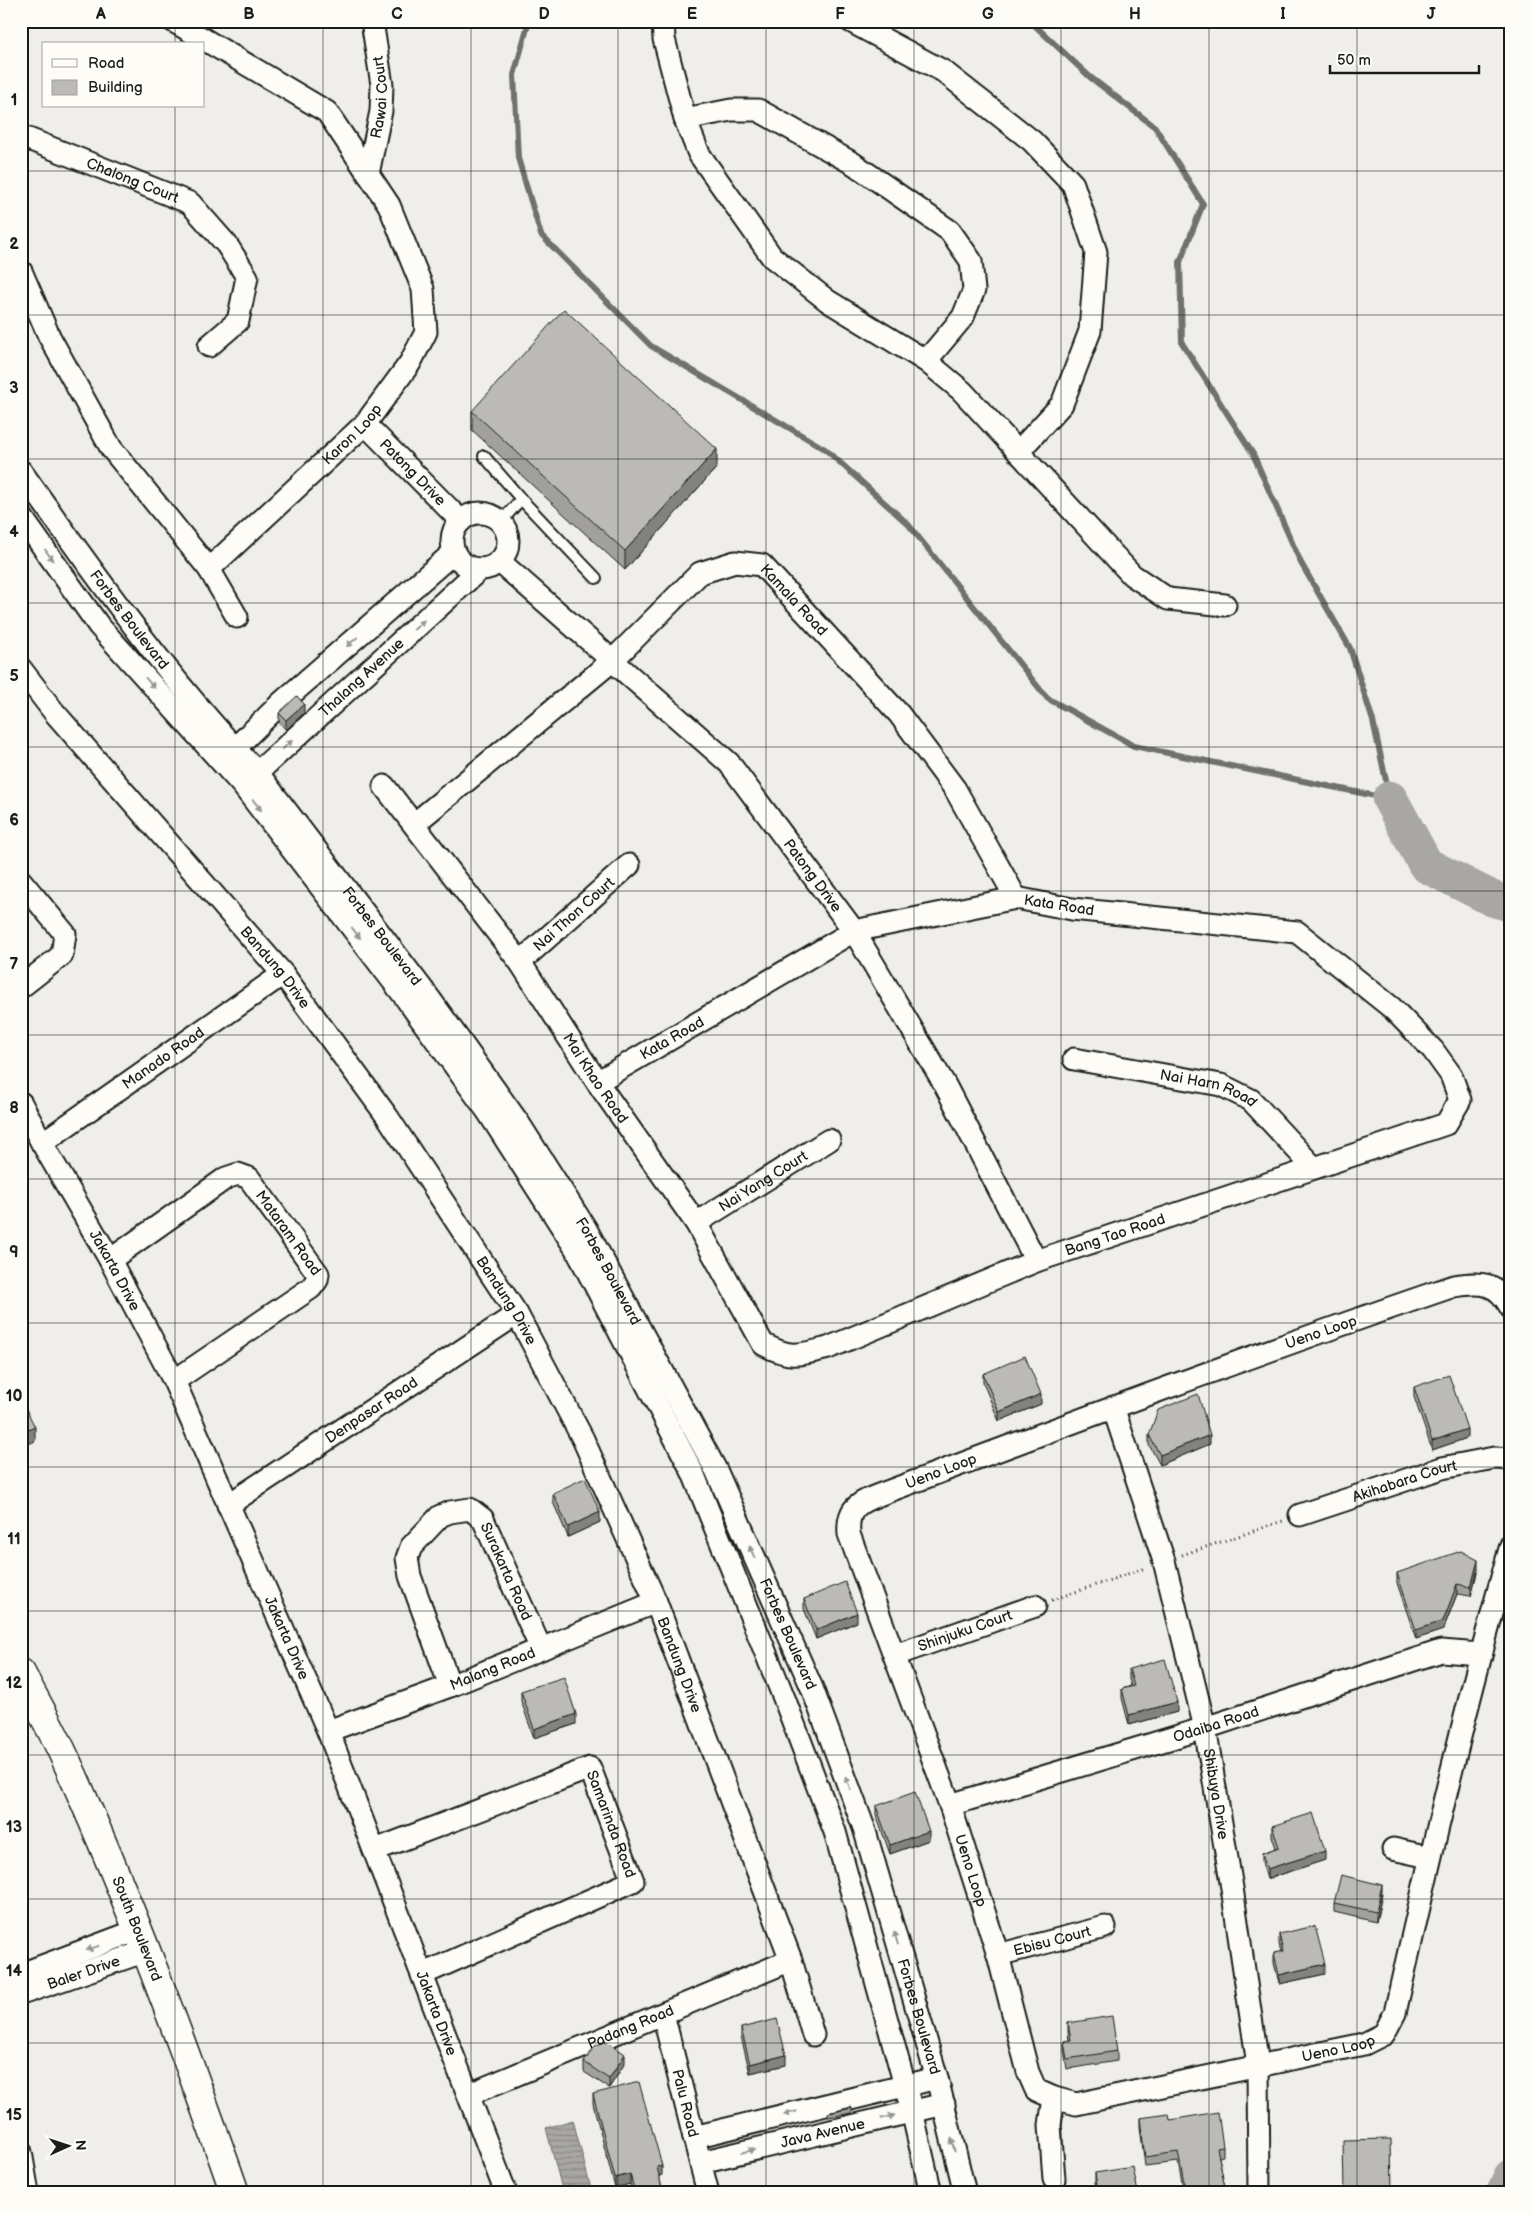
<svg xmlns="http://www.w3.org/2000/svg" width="1532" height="2214" font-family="'Balsamiq Sans',sans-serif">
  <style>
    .water { fill: url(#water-rules); stroke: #706f6d }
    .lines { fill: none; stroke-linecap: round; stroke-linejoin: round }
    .stream { stroke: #706f6d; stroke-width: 6 }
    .river { stroke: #a8a7a3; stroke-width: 36 }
    .lane-casing { stroke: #1c1c1c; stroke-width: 14 }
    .street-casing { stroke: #1c1c1c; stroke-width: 25 }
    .secondary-casing { stroke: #1c1c1c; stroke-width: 31 }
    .path { stroke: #1c1c1c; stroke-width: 3; stroke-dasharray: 1 4; stroke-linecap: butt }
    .lane { stroke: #fdfcf7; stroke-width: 10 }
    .street { stroke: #fdfcf7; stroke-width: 21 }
    .secondary { stroke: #fdfcf7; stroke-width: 28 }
    .wall { fill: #a1a09d; stroke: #1c1c1c }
    .shaded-wall { fill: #83827f; stroke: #1c1c1c }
    .building { fill: #bbbab6; stroke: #1c1c1c }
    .oneway { fill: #989794 }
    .grid { fill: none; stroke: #1c1c1c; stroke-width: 1; stroke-opacity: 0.55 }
    .labels { text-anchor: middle; stroke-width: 5; stroke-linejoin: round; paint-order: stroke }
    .street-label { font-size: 15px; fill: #1c1c1c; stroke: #fdfcf7 }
    .neatline { fill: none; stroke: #1c1c1c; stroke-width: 2 }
    .grid-label { font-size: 16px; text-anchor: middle; font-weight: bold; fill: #1c1c1c }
  </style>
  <defs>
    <pattern id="water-rules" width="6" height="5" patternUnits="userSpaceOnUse" patternTransform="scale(1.25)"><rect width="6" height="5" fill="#a8a7a3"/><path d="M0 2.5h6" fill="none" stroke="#888784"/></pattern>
  </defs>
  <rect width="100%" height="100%" fill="#f0eeea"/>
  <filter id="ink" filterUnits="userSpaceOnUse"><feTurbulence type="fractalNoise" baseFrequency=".02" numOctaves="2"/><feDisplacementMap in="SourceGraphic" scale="10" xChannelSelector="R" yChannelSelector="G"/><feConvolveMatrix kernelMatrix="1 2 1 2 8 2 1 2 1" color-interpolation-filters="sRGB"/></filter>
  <g filter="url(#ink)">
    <path class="water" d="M573,2120L591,2189L577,2193H563L546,2128Z"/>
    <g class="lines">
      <path class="stream" d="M529,21L514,75L518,158L541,235L651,346L825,449L908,524L1047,698L1134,746L1390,799L1373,721L1350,648L1301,563L1253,454L1182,343L1180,262L1203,204L1155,127L1090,77L1030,21"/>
      <path class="river" d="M1390,799L1426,865L1493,899L1511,904
        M1504,2193L1511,2177"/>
      <g class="lane-casing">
        <path id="lane" d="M484,456L521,499L596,578
          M501,522L521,499"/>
      </g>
      <g class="street-casing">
        <g id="street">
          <path d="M663,21L664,39L685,119L699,154L772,257L828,301L926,361L962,391L1132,575L1168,599L1225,605"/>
          <path d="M850,21L943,71L1032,141L1073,184L1096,252L1090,331L1062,404L1018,452"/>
          <path d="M685,119L731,110H758L854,164L950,231L971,261L974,290L963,317L926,361"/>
          <path id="s1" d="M21,136L190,203L227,245L247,277L238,321L209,346"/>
          <path id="s2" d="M368,174L381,111L382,85L372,21"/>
          <path id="s3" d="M21,271L49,336L111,448L209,569L365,424L410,363L426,332L423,289L389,205L327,112L173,21"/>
          <path id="s4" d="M365,424L461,521"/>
          <path id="s5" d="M21,471C95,575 169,680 257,772L430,999L518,1122L586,1229L716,1470L812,1688L864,1828L937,2078L965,2193"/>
          <circle cx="480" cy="541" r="28"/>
          <path d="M21,516L99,626L243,786L402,993L488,1112L576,1249L693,1473L784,1698L835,1832L912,2111L931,2193"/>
          <path id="s6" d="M500,562L729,763L854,931L945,1085L1036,1261"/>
          <path d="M209,569L237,617"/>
          <path id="s7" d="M21,669L54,712L283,974L389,1119L517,1314L583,1439L656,1602L791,1960L813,2035"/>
          <path d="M224,759L281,703L454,552"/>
          <path id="s8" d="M247,782L480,569"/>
          <path id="s9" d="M384,786L520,962L597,1082L696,1223L763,1344C790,1359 799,1355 828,1348L1036,1261L1446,1124L1460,1100L1451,1075L1433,1050L1392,1008L1297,932L1072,909L1016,898L854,931L597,1082"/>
          <path id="s10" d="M414,824L612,661L700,573L735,562L762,565L899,714L955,789L1016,898"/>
          <path d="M21,881L65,934L62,955L21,987"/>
          <path id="s11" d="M520,962L629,865"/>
          <path id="s12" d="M1074,1059L1221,1085L1251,1100L1314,1168"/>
          <path id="s13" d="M21,1103L42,1143L110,1260L174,1381L328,1731L506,2193"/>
          <path id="s14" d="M42,1143L283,974"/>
          <path id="s15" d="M696,1223L829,1140"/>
          <path id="s16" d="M110,1260L226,1178L238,1174L249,1178L318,1274L317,1280L311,1288L174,1381"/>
          <path id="s17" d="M1511,1308C1497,1281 1480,1282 1454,1286C1260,1352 1068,1424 876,1496C855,1504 847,1511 849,1534L950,1805L998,1955L1028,2072L1036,2090L1054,2098L1076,2104L1364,2044L1384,2034L1395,2013C1430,1856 1467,1700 1511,1545"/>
          <path id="s18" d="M1113,1407L1164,1561L1205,1728L1232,1888L1258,2065L1259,2193"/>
          <path id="s19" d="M228,1505L517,1314"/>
          <path id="s20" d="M1300,1515L1442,1468L1494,1458L1511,1459"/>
          <path id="s21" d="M895,1655L1035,1606"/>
          <path id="s22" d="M450,1686L410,1576L407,1558L411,1547L440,1516L450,1512L470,1509L483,1519L541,1649"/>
          <path id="s23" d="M328,1731L450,1686L656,1602"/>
          <path id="s24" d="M950,1805L1205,1728L1441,1651L1480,1654"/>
          <path d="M1393,1849L1429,1857"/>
          <path id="s25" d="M375,1850L590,1768L633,1881L423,1974"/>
          <path id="s26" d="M998,1955L1105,1927"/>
          <path d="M21,1974L138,1930"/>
          <path id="s27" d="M21,1994L146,1951"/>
          <path id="s28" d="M663,2014L708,2193"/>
          <path id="s29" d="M470,2094L791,1960"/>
          <path d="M1054,2098L1050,2125L1054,2179"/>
          <path d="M694,2137L937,2078"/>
          <path d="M21,2152L28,2193"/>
          <path id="s30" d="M701,2162L944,2104"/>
        </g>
      </g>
      <g class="secondary-casing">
        <g id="secondary">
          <path id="s31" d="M21,1673C36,1702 53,1731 66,1760C130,1901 184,2047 235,2193"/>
        </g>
      </g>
      <path class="path" d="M1182,1555L1283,1521
        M1052,1600L1145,1568"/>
      <use href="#lane" class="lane"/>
      <use href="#street" class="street"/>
      <use href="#secondary" class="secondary"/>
    </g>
    <path class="wall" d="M472,411L717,467L625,570L472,430Z
      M279,713H304L286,730L279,722Z
      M983,1374L1041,1404L999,1421L983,1383Z
      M1414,1387L1467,1438L1432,1450L1414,1397Z
      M1149,1435L1210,1444L1160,1465L1149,1445Z
      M553,1493L600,1522L568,1537L553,1502Z
      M1478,1569L1471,1596L1457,1594L1443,1630L1416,1639L1397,1583V1573Z
      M804,1599L857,1622L816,1639L804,1609Z
      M1129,1669L1177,1712L1129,1725L1122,1698V1689L1131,1686L1129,1679Z
      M521,1691L576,1724L534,1738L521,1701Z
      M876,1806L929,1840L890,1854L876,1815Z
      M1272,1826L1325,1860L1267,1879L1262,1862V1853L1276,1848L1272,1836Z
      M1382,1894L1376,1922L1334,1912V1903Z
      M1279,1934L1325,1974L1279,1984L1274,1963V1953L1281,1952L1279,1944Z
      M1068,2023L1117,2051V2061L1067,2069L1064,2051V2041H1069L1068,2032Z
      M741,2028L786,2065L750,2073L741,2037Z
      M584,2062L625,2063L609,2088L584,2072Z
      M593,2094L662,2175L659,2176L663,2193H632L630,2184L615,2188L593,2104Z
      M852,2108V2113L828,2117V2113Z
      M1140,2118L1170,2120L1223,2147V2156L1219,2157L1226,2193H1184L1178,2162L1145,2166L1140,2127Z
      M1095,2173L1138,2193H1097L1095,2182Z"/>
    <path class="shaded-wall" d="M717,449V467L625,570V551Z
      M304,704V713L286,730V720Z
      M1041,1394V1404L999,1421V1412Z
      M35,1427V1441L21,1448V1433Z
      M1467,1429V1438L1432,1450V1441Z
      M1210,1435V1444L1160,1465V1455Z
      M600,1512V1522L568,1537V1527Z
      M1478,1560V1569L1471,1596V1587Z
      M1457,1584V1594L1443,1630L1416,1639V1630Z
      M857,1613V1622L816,1639V1630Z
      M1177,1702V1712L1129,1725V1715Z
      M576,1714V1724L534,1738V1729Z
      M929,1831V1840L890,1854V1845Z
      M1325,1851V1860L1267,1879V1869Z
      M1382,1885V1894L1376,1922V1912Z
      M1325,1964V1974L1279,1984V1975Z
      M625,2054V2063L609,2088V2079Z
      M786,2055V2065L750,2073V2064Z
      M662,2166V2175L657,2177V2167Z
      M630,2174V2184L615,2188V2178Z"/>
    <path class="building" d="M564,309L717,449L625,551L472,411Z
      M297,696L304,704L286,720L279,713Z
      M1025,1356L1041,1394L999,1412L983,1374Z
      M1449,1375L1467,1429L1432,1441L1414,1387Z
      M1198,1394L1210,1435L1160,1455L1149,1435L1158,1410Z
      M21,1399L35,1427L21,1433Z
      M585,1478L600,1512L568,1527L553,1493Z
      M1461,1551L1478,1560L1471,1587L1457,1584L1443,1621L1416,1630L1397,1573Z
      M845,1582L857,1613L816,1630L804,1599Z
      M1165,1659L1177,1702L1129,1715L1122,1689L1134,1686L1129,1669Z
      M564,1677L576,1714L534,1729L521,1691Z
      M915,1792L929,1831L890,1845L876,1806Z
      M1313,1813L1325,1851L1267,1869L1262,1853L1279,1847L1272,1826Z
      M1341,1875L1382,1885L1376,1912L1334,1903Z
      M1315,1926L1325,1964L1279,1975L1274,1953L1283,1951L1279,1934Z
      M1112,2016L1117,2051L1067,2059L1064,2041L1071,2040L1068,2023Z
      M777,2019L786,2055L750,2064L741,2028Z
      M606,2041L625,2054L609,2079L584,2062L595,2046Z
      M639,2082L662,2166L657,2167L663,2193H635L630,2174L615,2178L593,2094Z
      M851,2107L852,2108L828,2113Z
      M1218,2112L1223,2147L1217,2148L1226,2192L1222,2193H1186L1178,2152L1145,2157L1140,2118L1169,2114L1170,2120Z
      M1391,2139L1392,2193H1344L1343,2140Z
      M1133,2167L1138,2193H1096L1098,2192L1095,2173Z
      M441,2190V2193H433Z"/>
    <defs><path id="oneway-solid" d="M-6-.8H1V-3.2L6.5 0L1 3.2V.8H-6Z" transform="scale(1.25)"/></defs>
    <g class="oneway">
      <use href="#oneway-solid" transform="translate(49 555) rotate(55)"/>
      <use href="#oneway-solid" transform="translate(419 625) rotate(-42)"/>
      <use href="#oneway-solid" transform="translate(352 642) rotate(139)"/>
      <use href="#oneway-solid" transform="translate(150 683) rotate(48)"/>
      <use href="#oneway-solid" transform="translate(287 745) rotate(-41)"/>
      <use href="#oneway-solid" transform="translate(257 805) rotate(52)"/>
      <use href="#oneway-solid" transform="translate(356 933) rotate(52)"/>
      <use href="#oneway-solid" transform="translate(752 1552) rotate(-114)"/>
      <use href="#oneway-solid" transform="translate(848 1783) rotate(-111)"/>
      <use href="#oneway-solid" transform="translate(896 1938) rotate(-106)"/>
      <use href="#oneway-solid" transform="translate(93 1948) rotate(160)"/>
      <use href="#oneway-solid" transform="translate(790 2113) rotate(166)"/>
      <use href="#oneway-solid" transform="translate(888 2117) rotate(-14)"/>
      <use href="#oneway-solid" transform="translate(953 2145) rotate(-103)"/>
      <use href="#oneway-solid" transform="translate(748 2151) rotate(-13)"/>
    </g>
  </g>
  <path class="grid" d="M175,21V44M323,21V2193M471,21V2193M618,21V2193M766,21V2193M914,21V2193M1061,21V2193M1209,21V2193M1357,21V2193M175,106V2193M21,171H1511M21,315H1511M21,459H1511M21,603H1511M21,747H1511M21,891H1511M21,1035H1511M21,1179H1511M21,1323H1511M21,1467H1511M21,1611H1511M21,1755H1511M21,1899H1511M21,2043H1511"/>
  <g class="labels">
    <g class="street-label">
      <text dy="5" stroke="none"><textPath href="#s2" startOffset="78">Rawai Court</textPath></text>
      <text dy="5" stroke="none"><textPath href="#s1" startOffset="120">Chalong Court</textPath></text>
      <text dy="5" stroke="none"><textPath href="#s3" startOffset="551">Karon Loop</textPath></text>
      <text dy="5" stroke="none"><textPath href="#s4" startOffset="68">Patong Drive</textPath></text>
      <text dy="5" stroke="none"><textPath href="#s10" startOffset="492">Kamala Road</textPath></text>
      <text dy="5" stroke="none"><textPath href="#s5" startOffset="184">Forbes Boulevard</textPath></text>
      <text dy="5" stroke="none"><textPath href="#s8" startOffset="155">Thalang Avenue</textPath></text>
      <text dy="5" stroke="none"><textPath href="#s6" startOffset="445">Patong Drive</textPath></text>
      <text transform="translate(1059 905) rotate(9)" y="5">Kata Road</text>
      <text dy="5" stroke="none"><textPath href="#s11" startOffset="72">Nai Thon Court</textPath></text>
      <text dy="5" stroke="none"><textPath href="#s5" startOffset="589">Forbes Boulevard</textPath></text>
      <text dy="5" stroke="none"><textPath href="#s7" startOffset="392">Bandung Drive</textPath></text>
      <text transform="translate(672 1038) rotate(-30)" y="5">Kata Road</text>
      <text dy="5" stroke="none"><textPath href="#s14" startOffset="148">Manado Road</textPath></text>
      <text dy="5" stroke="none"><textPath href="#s9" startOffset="361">Mai Khao Road</textPath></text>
      <text dy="5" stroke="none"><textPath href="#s12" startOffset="138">Nai Harn Road</textPath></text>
      <text dy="5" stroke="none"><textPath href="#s15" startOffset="79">Nai Yang Court</textPath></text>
      <text dy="5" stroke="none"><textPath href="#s16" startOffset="234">Mataram Road</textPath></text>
      <text dy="5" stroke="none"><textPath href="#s9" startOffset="1052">Bang Tao Road</textPath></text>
      <text dy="5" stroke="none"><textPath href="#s13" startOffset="192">Jakarta Drive</textPath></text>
      <text dy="5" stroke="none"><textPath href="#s5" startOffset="994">Forbes Boulevard</textPath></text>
      <text dy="5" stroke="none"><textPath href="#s7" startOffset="798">Bandung Drive</textPath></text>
      <text transform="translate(1321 1332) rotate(-19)" y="5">Ueno Loop</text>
      <text dy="5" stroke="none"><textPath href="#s19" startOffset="172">Denpasar Road</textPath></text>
      <text transform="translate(941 1471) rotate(-21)" y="5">Ueno Loop</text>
      <text dy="5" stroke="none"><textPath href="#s20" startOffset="110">Akihabara Court</textPath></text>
      <text dy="5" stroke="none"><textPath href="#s22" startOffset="294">Surakarta Road</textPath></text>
      <text dy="5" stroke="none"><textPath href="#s21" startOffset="74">Shinjuku Court</textPath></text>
      <text dy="5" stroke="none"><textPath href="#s5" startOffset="1399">Forbes Boulevard</textPath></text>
      <text dy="5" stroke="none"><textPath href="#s13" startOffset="598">Jakarta Drive</textPath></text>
      <text dy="5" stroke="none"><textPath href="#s7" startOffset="1202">Bandung Drive</textPath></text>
      <text dy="5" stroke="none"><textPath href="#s23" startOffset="176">Malang Road</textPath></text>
      <text dy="5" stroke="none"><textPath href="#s24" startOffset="278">Odaiba Road</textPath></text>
      <text dy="5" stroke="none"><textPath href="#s18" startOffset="401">Shibuya Drive</textPath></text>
      <text dy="5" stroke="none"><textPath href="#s25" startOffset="290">Samarinda Road</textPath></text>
      <text dy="5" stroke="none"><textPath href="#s17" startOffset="1092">Ueno Loop</textPath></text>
      <text dy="5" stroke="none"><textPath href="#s31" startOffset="281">South Boulevard</textPath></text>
      <text dy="5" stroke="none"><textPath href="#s26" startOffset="56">Ebisu Court</textPath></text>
      <text dy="5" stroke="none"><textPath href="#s27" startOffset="66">Baler Drive</textPath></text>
      <text dy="5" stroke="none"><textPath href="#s13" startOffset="1002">Jakarta Drive</textPath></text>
      <text dy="5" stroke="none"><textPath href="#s5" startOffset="1804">Forbes Boulevard</textPath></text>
      <text dy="5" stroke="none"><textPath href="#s29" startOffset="174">Padang Road</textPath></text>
      <text dy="5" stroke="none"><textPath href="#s17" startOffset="1632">Ueno Loop</textPath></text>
      <text dy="5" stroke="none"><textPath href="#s28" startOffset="92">Palu Road</textPath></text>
      <text dy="5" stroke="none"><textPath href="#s30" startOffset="125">Java Avenue</textPath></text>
    </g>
  </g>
  <rect width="1532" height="2214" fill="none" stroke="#fdfcf7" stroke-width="55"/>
  <rect x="42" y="42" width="162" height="65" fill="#fdfcf7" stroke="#a3a29f"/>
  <rect x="52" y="59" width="25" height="8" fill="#fdfcf7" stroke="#a3a29f"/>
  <text x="88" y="68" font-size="15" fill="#1c1c1c">Road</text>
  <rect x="52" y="80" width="25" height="15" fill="#bbbab6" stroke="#a3a29f"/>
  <text x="88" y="92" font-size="15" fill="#1c1c1c">Building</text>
  <g transform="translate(68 2146) rotate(87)" stroke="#fdfcf7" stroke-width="4" paint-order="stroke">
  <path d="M0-4L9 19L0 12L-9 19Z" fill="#1c1c1c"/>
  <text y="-8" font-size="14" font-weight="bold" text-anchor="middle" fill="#1c1c1c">N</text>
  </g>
  <path d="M1330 65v8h149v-8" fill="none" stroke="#1c1c1c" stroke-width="2.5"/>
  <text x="1337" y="65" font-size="15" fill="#1c1c1c" stroke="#fdfcf7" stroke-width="4" paint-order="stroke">50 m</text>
  <rect x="28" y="28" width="1476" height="2158" class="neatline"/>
  <g class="grid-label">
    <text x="101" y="19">A</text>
    <text x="249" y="19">B</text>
    <text x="397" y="19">C</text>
    <text x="544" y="19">D</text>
    <text x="692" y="19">E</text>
    <text x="840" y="19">F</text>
    <text x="988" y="19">G</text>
    <text x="1135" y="19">H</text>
    <text x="1283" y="19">I</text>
    <text x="1431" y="19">J</text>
    <text x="14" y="105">1</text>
    <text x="14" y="249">2</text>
    <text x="14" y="393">3</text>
    <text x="14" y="537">4</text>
    <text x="14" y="681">5</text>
    <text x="14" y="825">6</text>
    <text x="14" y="969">7</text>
    <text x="14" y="1113">8</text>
    <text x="14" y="1257">9</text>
    <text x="14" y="1401">10</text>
    <text x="14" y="1544">11</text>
    <text x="14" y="1688">12</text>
    <text x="14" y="1832">13</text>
    <text x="14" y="1976">14</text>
    <text x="14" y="2120">15</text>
  </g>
</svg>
